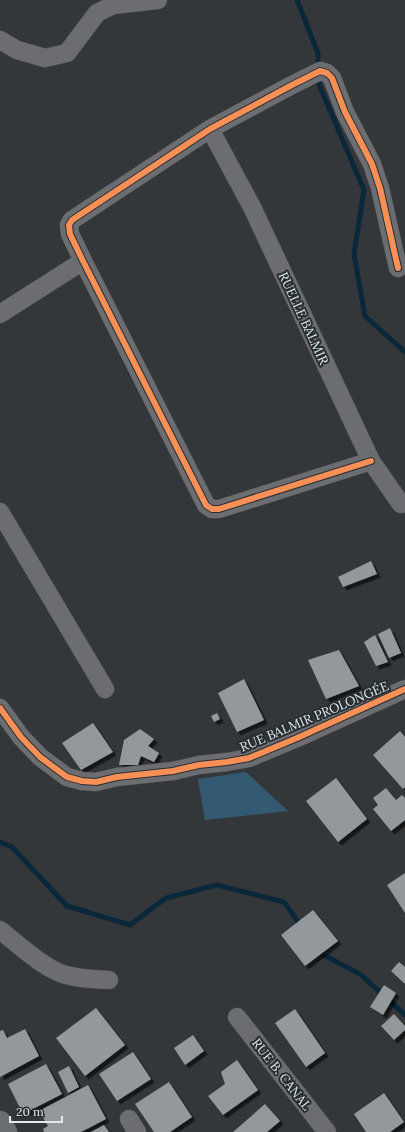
<svg xmlns="http://www.w3.org/2000/svg" width="405" height="1132" font-family="Lora,serif">
  <style>
    .green { fill: #345a72 }
    .lines { fill: none; stroke-linecap: round; stroke-linejoin: round }
    .stream { stroke: #0a2839; stroke-width: 5 }
    .building { fill: #93989d; filter: url(#shadow) }
    .street-casing { stroke: #505355; stroke-width: 19 }
    .secondary-casing { stroke: #505355; stroke-width: 23 }
    .street { stroke: #6b6d70; stroke-width: 18 }
    .secondary { stroke: #696e73; stroke-width: 22 }
    .cycleway-casing { stroke: #272e32; stroke-width: 8 }
    .cycleway { stroke: #f78f57; stroke-width: 6 }
    .labels { text-anchor: middle; stroke-width: 4; stroke-linejoin: round; paint-order: stroke }
    .street-label { font-size: 13px; fill: #e3e8eb; stroke: #272e32 }
  </style>
  <defs>
    <filter id="shadow"><feDropShadow dx="3.5" dy="3.5" stdDeviation="0" flood-color="#0009"/></filter>
  </defs>
  <rect width="100%" height="100%" fill="#34373a"/>
  <path class="green" d="M246,772L288,811L205,820L198,779Z"/>
  <g class="lines">
    <path class="stream" d="M297,0L318,53V82L364,190L354,254L365,316L405,352
      M0,842L12,847L67,906L130,925L166,898L217,885L284,902L301,926
      M317,949L320,953L360,974L405,1015"/>
  </g>
  <path class="building" d="M371,561L377,574L343,587L338,577Z
    M390,628L401,653L389,658L378,634Z
    M375,635L388,662L376,666L364,642Z
    M339,650L359,686L326,699L308,660Z
    M244,679L264,720L237,732L218,693Z
    M217,713L220,719L214,722L211,716Z
    M93,723L113,752L81,770L62,743Z
    M140,729L154,739L148,746L159,753L154,762L141,756L138,765H119L124,740Z
    M400,731L405,737V787L403,789L373,755Z
    M336,778L367,819L338,842L306,801Z
    M386,788L396,800L402,795L405,798V820L391,831L373,809L378,805L373,798Z
    M405,873V913L387,885Z
    M313,910L338,941L305,966L281,935Z
    M399,962L405,967V984L391,971Z
    M384,985L396,993L383,1015L370,1007Z
    M96,1008L125,1045L85,1076L56,1038Z
    M295,1009L325,1053L306,1067L275,1023Z
    M394,1014L405,1026V1030L394,1040L381,1026Z
    M25,1029L39,1056L0,1077V1031L3,1030L7,1038Z
    M193,1035L204,1051L185,1065L174,1048Z
    M133,1052L151,1079L117,1101L99,1074Z
    M237,1060L258,1090L223,1115L208,1096L225,1084L221,1072Z
    M46,1064L62,1094L23,1114L8,1084Z
    M69,1066L79,1087L68,1093L58,1072Z
    M169,1082L192,1117L170,1132H154L135,1104Z
    M88,1085L106,1119L81,1132H44L43,1129L48,1126L39,1111Z
    M384,1093L404,1122L390,1132H366L354,1114Z
    M265,1104L280,1121L267,1132H233Z
    M104,1125L109,1132H91Z"/>
  <g class="lines">
    <g class="street-casing">
      <path id="street" d="M0,40L17,50L45,58L67,53L97,13L113,5L158,0
        M210,129L252,207L371,461L401,504
        M0,314L83,261
        M371,461L219,509H212L206,505L83,261L70,234L69,225L72,220L210,129L292,85L320,71L327,73L332,78L345,112L372,164L380,188L398,268
        M0,512L105,689
        M0,708L21,737L40,757L67,777L82,781L96,782L117,777L173,771L199,765L227,762L249,758L297,738L405,689
        M0,930C18,944 44,969 66,975C80,979 95,979 109,980
        M237,1017L327,1132
        M129,1119L137,1132"/>
    </g>
    <g class="secondary-casing">
      <path id="secondary" d="M0,1122L6,1132"/>
    </g>
    <use href="#street" class="street"/>
    <use href="#secondary" class="secondary"/>
    <g class="cycleway-casing">
      <path id="cycleway" d="M371,461L219,509H212L206,505L83,261L70,234L69,225L72,220L210,129L292,85L320,71L327,73L332,78L345,112L372,164L380,188L398,268
        M0,708L21,737L40,757L67,777L82,781L96,782L117,777L173,771L199,765L227,762L249,758L297,738L405,689"/>
    </g>
    <use href="#cycleway" class="cycleway"/>
  </g>
  <g class="labels">
    <g class="street-label">
      <text transform="translate(304 318) rotate(65)" y="5">RUELLE BALMIR</text>
      <text transform="translate(314 716) rotate(-23)" y="5">RUE BALMIR PROLONGÉE</text>
      <text transform="translate(282 1074) rotate(52)" y="5">RUE B. CANAL</text>
    </g>
  </g>
  <path d="M10 1116v6h52v-6" fill="none" stroke="#e3e8eb" stroke-width="2"/>
  <text x="16" y="1116" font-size="12" fill="#e3e8eb" stroke="#272e32" stroke-width="3" paint-order="stroke">20 m</text>
</svg>
